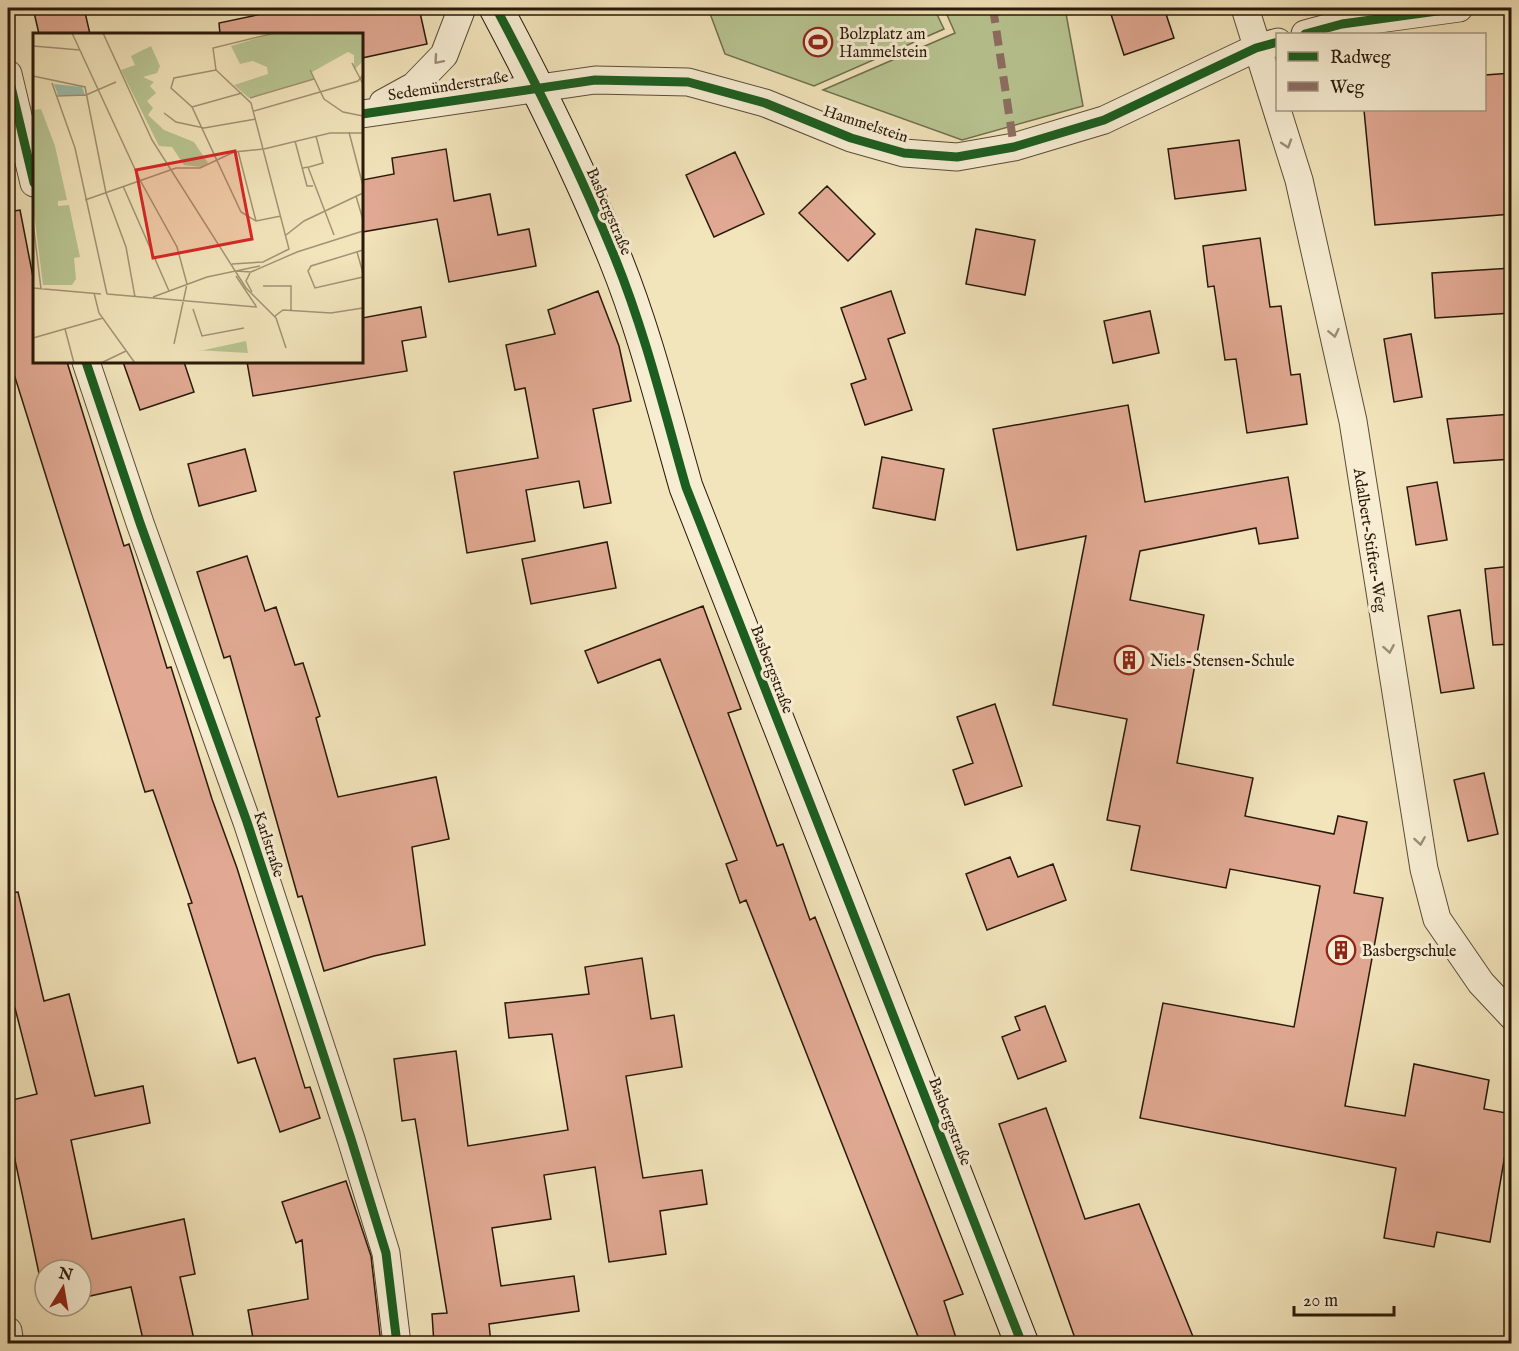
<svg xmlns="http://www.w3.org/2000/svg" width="1519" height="1351" font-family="'IM FELL English',serif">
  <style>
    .green { fill: #b8c592; stroke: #706f4e; stroke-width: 1.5 }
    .building { fill: #e1a993; stroke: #291909; stroke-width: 1.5 }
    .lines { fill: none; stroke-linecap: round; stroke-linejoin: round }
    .street-casing { stroke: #5b4c36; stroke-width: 29 }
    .secondary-casing { stroke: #291909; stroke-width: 35 }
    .street { stroke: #f7edd3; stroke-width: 27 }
    .secondary { stroke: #f7edd3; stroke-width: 33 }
    .quiet { stroke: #8d6e63; stroke-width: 8; stroke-dasharray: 15 8; stroke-linecap: butt }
    .cycleway-casing { stroke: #f7edd3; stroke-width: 13 }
    .cycleway { stroke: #1b5e20; stroke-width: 9 }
    .oneway { stroke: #9a8e78 }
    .labels { text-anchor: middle; stroke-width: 6; stroke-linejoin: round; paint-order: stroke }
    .poi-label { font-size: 16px; fill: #291909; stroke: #f7edd3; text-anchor: start }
    .street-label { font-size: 16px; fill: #291909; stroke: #f7edd3 }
    .inset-road { fill: none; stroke: #a29374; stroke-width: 1.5 }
    .view { fill: #d62828; fill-opacity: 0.15; stroke: #d62828; stroke-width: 3 }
    .inset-edge { fill: none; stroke: #291909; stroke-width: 3 }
  </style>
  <rect width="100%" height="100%" fill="#f2e4bb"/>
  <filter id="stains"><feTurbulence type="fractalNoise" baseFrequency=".00333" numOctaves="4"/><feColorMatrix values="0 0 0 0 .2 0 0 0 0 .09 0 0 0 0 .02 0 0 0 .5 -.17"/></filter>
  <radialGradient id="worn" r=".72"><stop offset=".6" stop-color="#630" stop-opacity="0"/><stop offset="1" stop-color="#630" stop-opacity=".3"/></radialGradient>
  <path class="green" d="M708,8H934L944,29L814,86L725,54Z
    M944,8H1065L1083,106L962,140L823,90L955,33Z"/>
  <path class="building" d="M33,8H84L90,34H39Z
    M290,8H419L427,44L362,58V34H220L219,23Z
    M1109,8H1164L1174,38L1124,55Z
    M1512,73V214L1375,225L1364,110H1485V75Z
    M1239,140L1246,190L1175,199L1168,149Z
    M446,149L454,201L490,194L498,235L529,229L536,266L449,282L437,219L362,232V180L394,174L392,158Z
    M735,152L764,214L714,237L686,175Z
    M827,186L875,234L848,261L799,213Z
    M20,210L34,282V362H67L124,546L129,544L167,668L171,667L212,799L237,868L305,1088L310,1087L320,1118L280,1132L255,1058L238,1063L188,904L192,903L153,790L145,792L8,355V212Z
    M976,229L1035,240L1025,295L966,284Z
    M1260,238L1270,307L1281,306L1291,375L1300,374L1307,424L1247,433L1236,359L1225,360L1214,286L1208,287L1203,246Z
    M1512,268V313L1435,318L1432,273Z
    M598,291L619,346L631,401L593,409L611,503L584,508L579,481L526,490L535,541L467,553L454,472L538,458L525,388L515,390L506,345L555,334L548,310Z
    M891,291L905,333L888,339L912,410L865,425L851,384L866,379L841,308Z
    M421,307L426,337L402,341L407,371L253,396L247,362H362V318Z
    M1150,311L1159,353L1113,363L1104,321Z
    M1411,334L1422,397L1394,402L1384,339Z
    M123,362H184L194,392L140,410Z
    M1128,405L1145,502L1288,477L1298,538L1259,544L1256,528L1140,551L1130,600L1204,615L1177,763L1253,778L1245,816L1334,834L1338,816L1367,822L1354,893L1383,898L1345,1106L1405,1116L1414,1064L1489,1080L1484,1109L1512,1114L1490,1242L1437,1232L1434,1247L1384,1238L1396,1168L1140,1118L1163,1003L1294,1027L1320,886L1230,869L1226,888L1131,870L1140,826L1107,820L1127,719L1053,705L1086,536L1017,550L993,429Z
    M1512,414V459L1454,463L1447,419Z
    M245,449L256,491L199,506L188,464Z
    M882,457L944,469L935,520L873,508Z
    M1437,482L1447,540L1416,545L1407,487Z
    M607,542L616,588L531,604L522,559Z
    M247,556L265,611L276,607L295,665L303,663L320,716L316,718L338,797L436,777L449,839L412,847L425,945L374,956L324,971L302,896L298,897L230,656L224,658L197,572Z
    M1512,566V644L1493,645L1485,569Z
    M703,606L741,709L728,713L777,846L783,844L810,920L815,917L963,1294L944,1301L958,1344H921L746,900L740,903L726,864L737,860L660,659L598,683L585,651Z
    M1460,610L1474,688L1441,693L1428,616Z
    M995,704L1022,786L965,805L953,770L973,763L957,717Z
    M1484,773L1498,834L1468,841L1454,780Z
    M1010,857L1018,877L1053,864L1066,900L987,930L966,874Z
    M18,892L44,1001L69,994L95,1096L143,1086L150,1123L71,1140L92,1239L184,1219L195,1274L180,1277L195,1344H144L131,1287L81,1298V1270H45V1302L8,1127V1101L37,1094L15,1008L8,1009V893Z
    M642,958L651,1019L674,1015L682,1067L626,1076L643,1178L702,1170L707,1204L660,1211L666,1254L609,1262L595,1167L544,1175L551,1219L492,1228L501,1286L574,1276L579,1311L489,1324L491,1344H434L432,1314L447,1313L415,1119L402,1121L394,1059L456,1051L468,1146L568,1130L552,1034L509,1038L505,1003L589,994L585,967Z
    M1045,1006L1066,1061L1018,1079L1002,1037L1020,1030L1015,1017Z
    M1046,1108L1085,1219L1139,1204L1196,1344H1077L999,1124Z
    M346,1181L371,1256L381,1344H312L311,1338L281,1344H254L248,1310L308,1299L302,1240L296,1243L282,1202Z"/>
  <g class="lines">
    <g class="street-casing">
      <path id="street" d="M1245,8L1299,180L1353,421L1424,869L1437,919L1481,983L1512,1016
        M1305,34L1342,24L1459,8
        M8,74L34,183
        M383,103L414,86L444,55L462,8
        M362,114L595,80L688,82L765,103L851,138L904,153L957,157L1014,147L1104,120L1256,48L1278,42
        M86,362L140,523L247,822L351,1139L386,1253L397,1344
        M8,1331L10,1344"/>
    </g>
    <g class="secondary-casing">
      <path id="secondary" d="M496,8C539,89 580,172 615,258C645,332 664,410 686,487L1022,1344"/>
    </g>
    <use href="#street" class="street"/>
    <use href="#secondary" class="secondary"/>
    <path class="quiet" d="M993,8L1014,147"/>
    <g class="cycleway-casing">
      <path id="cycleway" d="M496,8C539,89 580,172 615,258C645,332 664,410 686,487L1022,1344
        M1305,34L1342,24L1459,8
        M8,74L34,183
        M362,114L595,80L688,82L765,103L851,138L904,153L957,157L1014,147L1104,120L1256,48L1278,42
        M86,362L140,523L247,822L351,1139L386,1253L397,1344"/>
    </g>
    <use href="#cycleway" class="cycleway"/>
  </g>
  <defs><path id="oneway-chevron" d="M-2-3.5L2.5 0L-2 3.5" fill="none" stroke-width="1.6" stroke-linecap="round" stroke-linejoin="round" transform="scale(1.5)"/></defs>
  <g class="oneway">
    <use href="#oneway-chevron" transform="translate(438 60) rotate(131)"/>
    <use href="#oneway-chevron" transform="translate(1287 144) rotate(72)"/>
    <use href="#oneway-chevron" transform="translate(1334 333) rotate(78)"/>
    <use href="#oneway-chevron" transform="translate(1389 649) rotate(80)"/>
    <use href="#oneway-chevron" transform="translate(1420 841) rotate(81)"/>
  </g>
  <defs>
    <g id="stadium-ring" transform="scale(1.5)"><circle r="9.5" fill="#f7edd3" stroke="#8f2418" stroke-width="1.5"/><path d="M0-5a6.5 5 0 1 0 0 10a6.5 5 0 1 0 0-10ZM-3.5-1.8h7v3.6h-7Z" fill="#8f2418"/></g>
    <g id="building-ring" transform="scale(1.5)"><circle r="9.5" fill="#f7edd3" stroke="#8f2418" stroke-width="1.5"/><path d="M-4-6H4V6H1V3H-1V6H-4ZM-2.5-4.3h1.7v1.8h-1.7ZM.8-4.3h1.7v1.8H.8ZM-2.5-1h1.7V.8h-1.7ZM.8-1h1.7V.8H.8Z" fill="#8f2418"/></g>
  </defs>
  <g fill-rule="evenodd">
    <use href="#stadium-ring" x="818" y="42"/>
    <use href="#building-ring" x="1129" y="660"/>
    <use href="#building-ring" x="1341" y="950"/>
  </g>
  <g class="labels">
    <g class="poi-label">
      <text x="839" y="39">Bolzplatz am<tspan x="839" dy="18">Hammelstein</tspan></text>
      <text x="1150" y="666">Niels-Stensen-Schule</text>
      <text x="1362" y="956">Basbergschule</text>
    </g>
    <g class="street-label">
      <text transform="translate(448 85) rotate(-9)" y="6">Sedemünderstraße</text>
      <text transform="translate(866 123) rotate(18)" y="6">Hammelstein</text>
      <text transform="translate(610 211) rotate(67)" y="6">Basbergstraße</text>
      <text transform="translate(1371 540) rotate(81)" y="6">Adalbert-Stifter-Weg</text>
      <text transform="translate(773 669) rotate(69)" y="6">Basbergstraße</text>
      <text transform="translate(270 844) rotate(72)" y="6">Karlstraße</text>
      <text transform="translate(951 1121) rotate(69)" y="6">Basbergstraße</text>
    </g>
  </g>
  <g transform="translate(33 33)">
    <rect width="330" height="330" fill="#f2e4bb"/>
    <path d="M242,0H330V28L321,37V22L315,19L279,39L281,46L216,65L201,52L235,41L234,34L220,28L207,31L198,13ZM118,13L127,33L124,40L110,44L121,49L117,53L123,60L114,68L120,75L115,82L131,97L161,109L175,130L168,134L151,132L139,114L126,113L88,37L102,32L98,23ZM8,76L22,113L34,167L25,168V173L36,172L47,224L41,225L43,246L39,252H10L0,172V77ZM213,308L215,320L163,317H171Z" fill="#b8c592"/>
    <path d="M21,51L49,54L52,62H25Z" fill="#9cbfac"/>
    <path class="inset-road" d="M39,0L107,147L144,214L154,251M70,0L119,107L213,255L243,285L253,315M0,13L47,17M319,30L330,51M183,37L141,45L138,55L159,74L208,179L223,188L248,183M277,37L291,66L310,79L330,83M0,43L52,54L73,160L93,214L102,264M19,50L42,115L74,261M24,63L53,62L83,49M217,65L281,46M159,74L209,60M221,78L325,48L330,42M131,80L143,89L171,95L223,86M316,99L330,153M262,108L274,153H280M205,118L223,188M276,134L290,130L283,103M270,135L275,134L301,202M90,153L136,258M323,163L330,187M52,167L143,135H167L201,119L231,116L297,100H330M0,189L8,256M253,202L271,188L330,160M330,217L278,233L275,238L282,255L330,244M324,219L330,240M199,231L230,229L256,216L218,70L183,37L180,15L242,0M203,238L218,239L264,219L330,198M217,240L213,248L219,259M203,243L223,273M230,253H258V277M0,255L68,261M61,260L66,280L102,330M74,261L224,274M120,264L174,244L227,233M160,276L169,303L211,295M242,283L250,277L298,280L330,275M32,296L41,330M0,305L70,285M141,311L154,251M68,330L93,318"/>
    <path class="view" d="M202,118L219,206L120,225L103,137Z"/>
    <rect width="330" height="330" class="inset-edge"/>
  </g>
  <rect width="1519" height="1351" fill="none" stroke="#f2e4bb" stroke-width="30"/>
  <rect x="9" y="9" width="1501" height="1333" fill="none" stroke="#291909" stroke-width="3"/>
  <rect x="15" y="15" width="1489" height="1321" fill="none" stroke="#291909" stroke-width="1.5"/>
  <rect x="1276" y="33" width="210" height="78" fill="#f7edd3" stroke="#a59882" stroke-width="1.5"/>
  <rect x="1288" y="52" width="30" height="9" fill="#1b5e20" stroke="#a59882" stroke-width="1.5"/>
  <text x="1330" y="63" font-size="18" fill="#291909">Radweg</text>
  <rect x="1288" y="82" width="30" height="9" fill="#8d6e63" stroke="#a59882" stroke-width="1.5"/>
  <text x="1330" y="93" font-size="18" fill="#291909">Weg</text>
  <g transform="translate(63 1288) rotate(11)"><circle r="28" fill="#f7edd3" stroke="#a59882" stroke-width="1.5"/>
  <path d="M0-4.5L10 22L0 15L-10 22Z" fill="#8f2418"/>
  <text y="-9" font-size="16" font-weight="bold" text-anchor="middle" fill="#291909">N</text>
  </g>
  <path d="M1294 1306v9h100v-9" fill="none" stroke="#291909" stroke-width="3"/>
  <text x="1303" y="1306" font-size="18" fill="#291909" stroke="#f7edd3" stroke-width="4.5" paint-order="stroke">20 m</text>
  <rect width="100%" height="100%" filter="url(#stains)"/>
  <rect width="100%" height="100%" fill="url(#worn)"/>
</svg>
